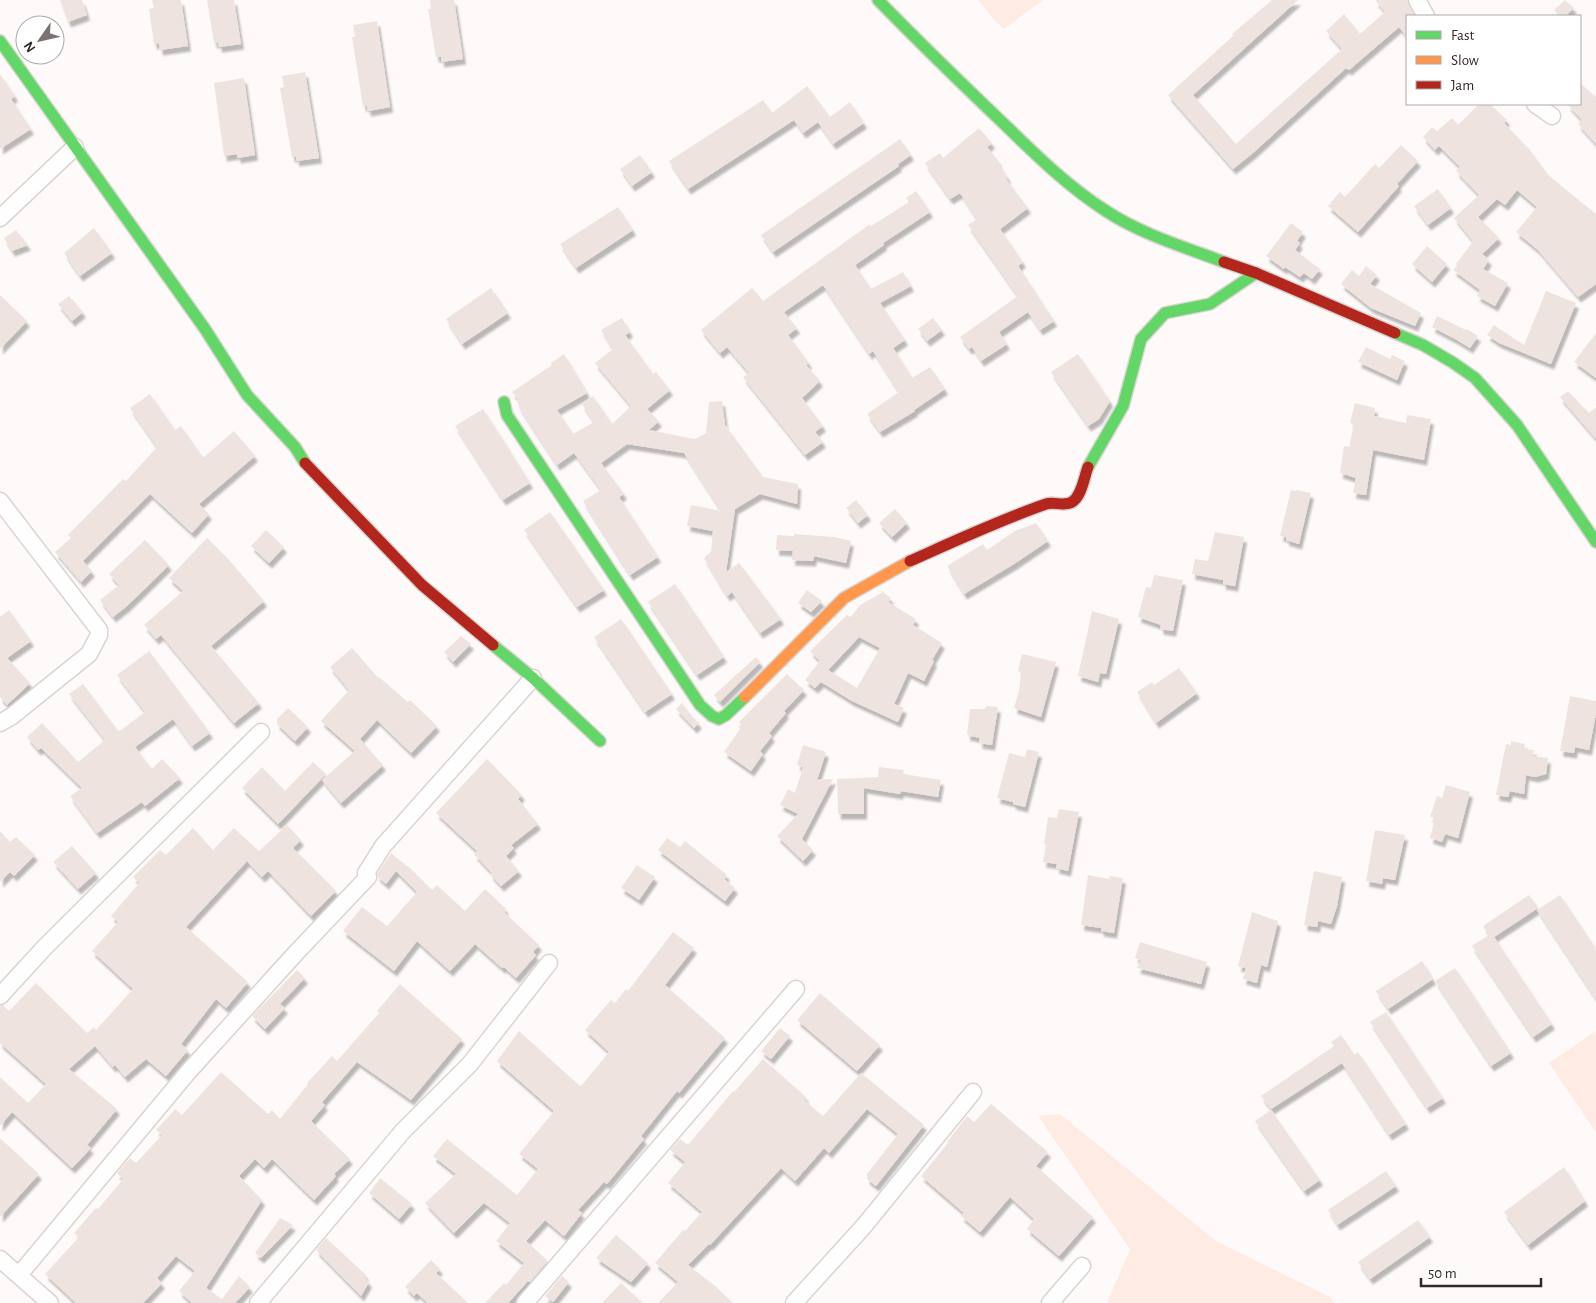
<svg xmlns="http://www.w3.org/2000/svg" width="1596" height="1303" font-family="'Alegreya Sans',sans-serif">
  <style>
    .green { fill: #feebe4 }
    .building { fill: #efe3e0; fill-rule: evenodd; filter: url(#shadow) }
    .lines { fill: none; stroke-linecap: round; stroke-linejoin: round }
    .street-casing { stroke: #dad4d1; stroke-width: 19 }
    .fast-casing { stroke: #dad4d1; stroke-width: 14 }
    .slow-casing { stroke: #dad4d1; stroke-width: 14 }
    .jam-casing { stroke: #dad4d1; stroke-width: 14 }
    .street { stroke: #fffefe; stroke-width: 16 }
    .fast { stroke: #63d668; stroke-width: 11 }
    .slow { stroke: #ff974d; stroke-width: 11 }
    .jam { stroke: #b3261e; stroke-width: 11 }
  </style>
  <defs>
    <filter id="shadow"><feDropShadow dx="3" dy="5.5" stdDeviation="1" flood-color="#0004"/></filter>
  </defs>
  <rect width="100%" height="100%" fill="#fefaf9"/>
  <path class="green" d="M978,0H1043L1004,29L995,21Z
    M1596,1031V1132L1549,1063Z
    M1060,1114L1216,1241L1330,1297L1334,1303H1107L1130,1249L1038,1116Z"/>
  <path class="building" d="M60,0H82L87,15L68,22Z
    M152,0H181L188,46L160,50L159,43L154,44L149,9L154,8Z
    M207,0H234L241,44L219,47L218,42L214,43Z
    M430,0H454L463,59L441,62V57H436L428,9H431Z
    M1272,0H1298L1193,95L1236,144L1342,49L1326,31L1344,14L1360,34L1385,12L1375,0H1407L1415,16H1407V37L1399,27L1349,70L1346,68L1253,153L1233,169L1168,95L1234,35L1232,34Z
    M1565,0L1574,8L1565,16H1560L1554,10Z
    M377,21L390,107L368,111L367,106H363L352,37H355L353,25Z
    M305,72L319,158L296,161V156L292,157L280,88L284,87L282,76Z
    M0,74L15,96L11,99L31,129L0,149Z
    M244,78L255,155L238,158L237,154L224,156L214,83Z
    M1580,83L1596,97V144L1578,124L1582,120L1567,104H1580Z
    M807,86L830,117L850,102L864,123L833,144L818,122L803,133L794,120L688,189L669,161L763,100L772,113Z
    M1479,104H1490L1507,120L1504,123L1529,149L1548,175L1596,214V284L1578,297L1538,250L1516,232L1537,207L1517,190L1505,205L1497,199L1478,217L1499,238L1482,254L1489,260L1483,269L1508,283L1495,306L1477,296L1480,290L1453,270L1457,266L1456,264L1473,241L1454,218L1479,195L1456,171L1460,167L1439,146L1435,150L1423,137L1432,127L1437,131L1452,118L1458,125Z
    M979,128L992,143L987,147L999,162L998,163L1008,178L1006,179L1028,208L1000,229L1023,262L1018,266L1054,321L1040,330L1028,312L999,332L1007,344L981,361L972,347L969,349L960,337L1018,296L968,225L977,219L960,193L950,199L925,163L940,153L943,158Z
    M900,139L911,155L898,164L899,166L773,252L761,235Z
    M1401,145L1418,161L1397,184L1399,186L1358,232L1328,206L1340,192L1345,197L1375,164L1379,168Z
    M640,155L652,172L632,186L620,169Z
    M1438,189L1451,208L1428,225L1414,206Z
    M916,191L930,212L883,243L884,245L855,265L871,289L903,272L911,286L880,303L905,340L893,348L912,378L930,367L945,389L914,410L915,411L880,432L867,414L899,392L873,351L869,354L823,285L784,312L797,328L788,335L809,363L806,365L820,381L802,398L823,426L815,432L823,442L805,455L743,377L749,373L727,347L720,353L701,330L752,288L763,301L870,224L871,226L909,202L906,198Z
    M618,207L633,230L576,268L560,244Z
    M1291,223L1303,232L1297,241L1300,243L1295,250L1320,269L1312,279L1304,273L1300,277L1285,267L1284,269L1266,256Z
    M94,228L112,253L80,276L64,253Z
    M16,230L28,245L12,251L4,238Z
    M1427,246L1447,264L1432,282L1412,264Z
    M1366,266L1377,275L1370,284L1421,313L1415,326L1371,308L1341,284L1352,270L1359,276Z
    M491,288L508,313L462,344L446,319Z
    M1546,291L1576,303L1551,364L1499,343L1487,335L1494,325L1524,345Z
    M0,295L27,321L0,349Z
    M69,296L83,312L72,321L58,304Z
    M1437,316L1466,330L1467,329L1478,336L1470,348L1457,340L1432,327Z
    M622,318L630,332L625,335L653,374L656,372L670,390L647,409L659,421L649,430L695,439L706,433L709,402L722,401L725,425L763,477L798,484L797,504L760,494L735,509L726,572L739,563L781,619L760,633L732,592L727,596L704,558L711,552L713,531L687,526L691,505L721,511L684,453L627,444L601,463L624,494L619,497L658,557L630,575L583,501L601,490L574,453L557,465L519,407L517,398L512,392L552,365L551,363L564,354L587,393L557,410L573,434L594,422L582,404L593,396L612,424L631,406L595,363L613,349L601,330Z
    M933,318L942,330L927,341L918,329Z
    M1596,333V378L1574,362Z
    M1366,347L1390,359L1392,355L1405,361L1397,380L1358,362Z
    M1078,354L1110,401L1099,419L1088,426L1051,372Z
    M1568,391L1589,413L1596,407V439L1560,397Z
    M150,394L175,430L181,426L203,458L234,431L255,456L199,504L209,514L192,533L150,494L83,561L92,571L81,582L55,552L71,538L68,535L123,479L126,481L157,447L130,408Z
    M1355,403L1375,408L1374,416L1406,423L1407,415L1431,419L1424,460L1373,450L1366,495L1353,493L1356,478L1340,473L1344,446L1349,447L1354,424L1350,423Z
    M483,409L530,483L503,500L455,426Z
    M1291,490L1296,491V490L1311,493L1299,544L1286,540V537L1280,536Z
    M856,500L868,515L858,523L846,508Z
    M895,509L907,523L892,537L879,523Z
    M550,512L604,590L577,607L524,530Z
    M1036,523L1048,541L1014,564L964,594L947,566L983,544L987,550L1015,531Z
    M266,530L284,547L269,563L251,546Z
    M1215,532L1244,537L1235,586L1223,584V580L1192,574L1195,559L1208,561Z
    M794,534L835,537L851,541L846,563L814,556L813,561L792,560L793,551L776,550L777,535L794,536Z
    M207,538L229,560L264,601L211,646L259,703L234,723L161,635L156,639L144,625L183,591L169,578Z
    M145,540L169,565L127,606L113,617L100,600L119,585L109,574Z
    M1154,575L1183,580L1173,631L1160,629L1161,625L1138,617L1146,587L1151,588Z
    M675,584L724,657L697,675L648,602Z
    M807,590L822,601L811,612L798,603Z
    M883,592L891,598L888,602L916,619L913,625L942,643L932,660L934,661L924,681L908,673L894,704L904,708L898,722L852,701L821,682L815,688L805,680L820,661L810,651L847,615L851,617L860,605ZM859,637L880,648L857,688L828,670Z
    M9,610L31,641L7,658L30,683L7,705L0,697V617Z
    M1092,611L1119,619L1106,674L1100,673L1098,682L1078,676Z
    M621,619L672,694L645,712L594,637Z
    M461,636L471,644L453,662L444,652Z
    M352,648L378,678L379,677L408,702L410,700L437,726L411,753L377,720L360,739L383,765L341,803L322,780L355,751L321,721L349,690L330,667Z
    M149,651L210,733L192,746L173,719L135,747L152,769L162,759L180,778L145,806L142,802L97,833L70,796L82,788L41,748L38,750L27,737L42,723L78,762L105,740L69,694L83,684L118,731L121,730L145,712L117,675Z
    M1022,654L1056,662L1041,717L1014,708L1019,691L1021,672L1018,671Z
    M756,657L760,662L720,702L714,695Z
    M1179,668L1197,693L1156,723L1137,692L1152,682L1154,685Z
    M787,674L804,690L784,711L786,713L769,733L772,736L760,751L763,754L751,771L724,752L740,729L738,727L741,724L739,722Z
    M1570,696L1596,701V713L1589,750L1575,747L1574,753L1560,751Z
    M682,703L689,713L699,723L694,728L676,709Z
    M987,706L998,707L992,745L979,743L980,738L967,735L970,709H984Z
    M288,708L308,727L295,741L277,724V719Z
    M1511,741L1525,744L1524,749L1534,750L1532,756L1548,758L1546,774L1535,777L1526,775L1524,794L1510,791L1508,797L1496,795L1506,744L1511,745Z
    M803,745L826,752L817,780L833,779L802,839L813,850L803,861L777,836L798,814L780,805L788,789L795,793L803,767L797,765Z
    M1027,749L1039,752L1025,807L1013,804V802L997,798L1009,753L1025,757Z
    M487,759L522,795L518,799L538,824L511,845L514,848L506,856L519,871L501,886L490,874L492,873L474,854L477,851L436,813Z
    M313,762L326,774L278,824L242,788L262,767L285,791Z
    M879,767L904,770L903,774L941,780L938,797L901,791L900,794L864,788V814H838L837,779L878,777Z
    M1446,785L1470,792L1458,838L1445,834L1442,842L1430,838L1435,818L1430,817L1437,796L1442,798Z
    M1059,809L1079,812L1068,871L1056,868L1057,864L1043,862L1046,845L1044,844L1048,817L1057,818Z
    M287,825L301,840L293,848L336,891L311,916L268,871L262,877L247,861L186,927L248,982L226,1008L216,999L181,1044L188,1050L166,1076L146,1059L125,1077L115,1065L113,1067L95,1046L69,1069L117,1109L87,1145L91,1148L72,1168L12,1112L0,1126V1077L28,1103L46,1084L0,1043V1006L3,1005L9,1011L36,983L87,1033L94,1027L96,1030L133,989L92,951L118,922L111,916L139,883L133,877L160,850L166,855L193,828L213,850L234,828L259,851Z
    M1375,830L1405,835L1395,880L1383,878L1382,884L1366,881Z
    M0,831L10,842L16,837L35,855L14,876L10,872L0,882Z
    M667,838L680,847L685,841L727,875L724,879L735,888L725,901L658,850Z
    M72,846L96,873L78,889L53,862Z
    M391,853L408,867V866L432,890L437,885L465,911L485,889L506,909L504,912L539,945L533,952L536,955L516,978L504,967L502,968L475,944L450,971L417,941L394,971L343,931L362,907L387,926L417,892L396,871L386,884L378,877L377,874Z
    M637,865L655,877L639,900L621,888Z
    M1314,871L1342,877L1337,906L1331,924L1318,921L1317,927L1304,925Z
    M1088,875L1109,879L1110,876L1123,878L1114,933L1101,931V928L1081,925Z
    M1529,895L1538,908L1494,937L1552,1024L1533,1037L1472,946L1489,935L1483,926Z
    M1560,895L1596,949V999L1537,910Z
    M1252,912L1278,921L1267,967L1261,965L1257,983L1243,979L1246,968L1238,966Z
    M673,932L694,948L665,985L725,1038L679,1093L677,1091L641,1136L644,1139L607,1184L604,1182L578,1210L582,1213L564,1236L545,1220L526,1241L547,1260L545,1262L546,1263L530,1282L528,1281L508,1303H485L504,1283L506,1285L524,1263L496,1241L510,1223L484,1203L454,1233L425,1203L456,1174L433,1156L447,1139L517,1195L538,1169L519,1154L554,1111L497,1061L519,1031L580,1086L582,1085L609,1052L585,1030L611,1000L615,1003L626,989L628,991Z
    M1140,942L1207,962L1201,984L1137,968L1141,960L1135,958Z
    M1422,961L1433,979L1388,1009L1376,991Z
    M1455,968L1511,1053L1491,1066L1435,981Z
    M297,970L305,978L280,1004L285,1008L265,1029L252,1016Z
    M400,984L462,1039L411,1100L357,1062L322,1102L325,1105L311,1121L350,1159L334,1174L336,1176L314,1200L272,1159L264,1168L255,1159L239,1176L262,1200L206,1288L222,1299L239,1276L250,1287L235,1303H192L179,1291L195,1271L176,1256L157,1278L162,1283L143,1303H76L45,1274L79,1237L74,1233L96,1208L98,1209L123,1179L117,1173L130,1158L136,1163L162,1135L156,1130L175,1109L182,1115L221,1072L268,1114L272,1110L280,1119L308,1084L307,1083L332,1056L337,1061L379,1013L377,1011Z
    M820,993L880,1045L857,1071L797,1020Z
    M1386,1012L1443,1098L1427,1108L1370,1022Z
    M780,1028L790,1036L771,1059L761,1051Z
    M1341,1035L1354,1055L1358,1052L1406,1124L1389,1135L1342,1063L1271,1109L1261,1096L1334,1046L1331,1042Z
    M763,1059L806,1097L804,1100L823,1116L861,1073L924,1125L876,1186L867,1179V1174L898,1134L867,1109L829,1153L824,1148L795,1181L781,1168L710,1245L709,1244L688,1265L714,1285L733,1303H658L678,1282L655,1263L683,1230L685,1231L702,1212L668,1183L685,1162L670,1150L680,1139L688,1145L733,1091L734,1092Z
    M991,1104L1048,1152L1036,1166L1093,1217L1059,1256L1027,1229L1034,1219L1010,1197L980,1232L961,1216L964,1213L921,1176L948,1143L947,1142L967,1116L974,1122Z
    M1271,1110L1320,1180L1304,1191L1255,1121Z
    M0,1138L39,1174L0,1217Z
    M1564,1167L1585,1201L1528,1245L1504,1212Z
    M1386,1171L1396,1186L1337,1225L1328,1210Z
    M380,1178L412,1204L399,1219L369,1193Z
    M280,1218L293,1225L261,1258L255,1253Z
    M1418,1220L1430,1237L1370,1279L1358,1262Z
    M616,1235L648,1263L631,1282L596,1258Z
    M326,1238L366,1275L364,1277L369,1282L361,1296L316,1250Z
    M431,1260L440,1269L436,1273L468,1303H428L417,1293L414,1296L405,1287Z
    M562,1276L569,1282L553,1302L545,1296Z
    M621,1283L643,1303H602Z"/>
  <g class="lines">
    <g class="street-casing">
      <path id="street" d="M1417,0L1426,16
        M1535,104L1552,116
        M0,218L75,147
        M0,501L99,630V635L89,654L12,716L0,723
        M0,996L44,948L261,732
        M0,1259L50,1303
        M19,1275L189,1071L295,954L368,877L366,873L383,846L533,678
        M258,1303L403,1131L470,1064L549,963
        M525,1303L796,989
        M794,1303L864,1226L973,1092
        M1050,1303L1082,1266"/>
    </g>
    <g class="fast-casing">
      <path id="fast" d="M878,0C919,42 960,82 1002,122C1035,154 1067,186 1106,211C1141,234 1184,247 1224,262
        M0,41L205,329L247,395L295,447L305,463
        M1395,333L1423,345L1452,362L1475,378L1517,425L1596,542
        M504,402L507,415L700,705L712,716L719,719L726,715L745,697
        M1088,467L1123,406L1141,339L1165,313L1210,304L1256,273
        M493,645L533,678L600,741"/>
    </g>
    <g class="slow-casing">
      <path id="slow" d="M745,697L844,598L910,561"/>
    </g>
    <g class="jam-casing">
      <path id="jam" d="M1224,262L1256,273L1395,333
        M305,463L422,585L493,645
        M910,561C955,541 1000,520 1046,504C1054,501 1064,507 1072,502C1082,496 1084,477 1088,467"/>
    </g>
    <use href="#street" class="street"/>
    <use href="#fast" class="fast"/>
    <use href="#slow" class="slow"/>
    <use href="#jam" class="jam"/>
  </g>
  <rect x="1406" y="15" width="175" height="90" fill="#ffffff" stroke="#ada9a8"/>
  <rect x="1416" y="31" width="25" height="8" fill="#63d668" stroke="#ada9a8"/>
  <text x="1451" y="40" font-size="15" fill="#322825">Fast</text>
  <rect x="1416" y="56" width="25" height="8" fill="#ff974d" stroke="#ada9a8"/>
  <text x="1451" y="65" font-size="15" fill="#322825">Slow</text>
  <rect x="1416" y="81" width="25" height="8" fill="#b3261e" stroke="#ada9a8"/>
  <text x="1451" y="90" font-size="15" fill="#322825">Jam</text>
  <g transform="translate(40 40) rotate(236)"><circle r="24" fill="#ffffff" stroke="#ada9a8"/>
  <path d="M0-4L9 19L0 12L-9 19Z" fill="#79726f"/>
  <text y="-8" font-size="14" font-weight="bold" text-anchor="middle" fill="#322825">N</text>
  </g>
  <path d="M1421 1278v8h120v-8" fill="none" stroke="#322825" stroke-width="2.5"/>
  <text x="1428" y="1278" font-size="15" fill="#322825" stroke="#ffffff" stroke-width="4" paint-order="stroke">50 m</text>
</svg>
